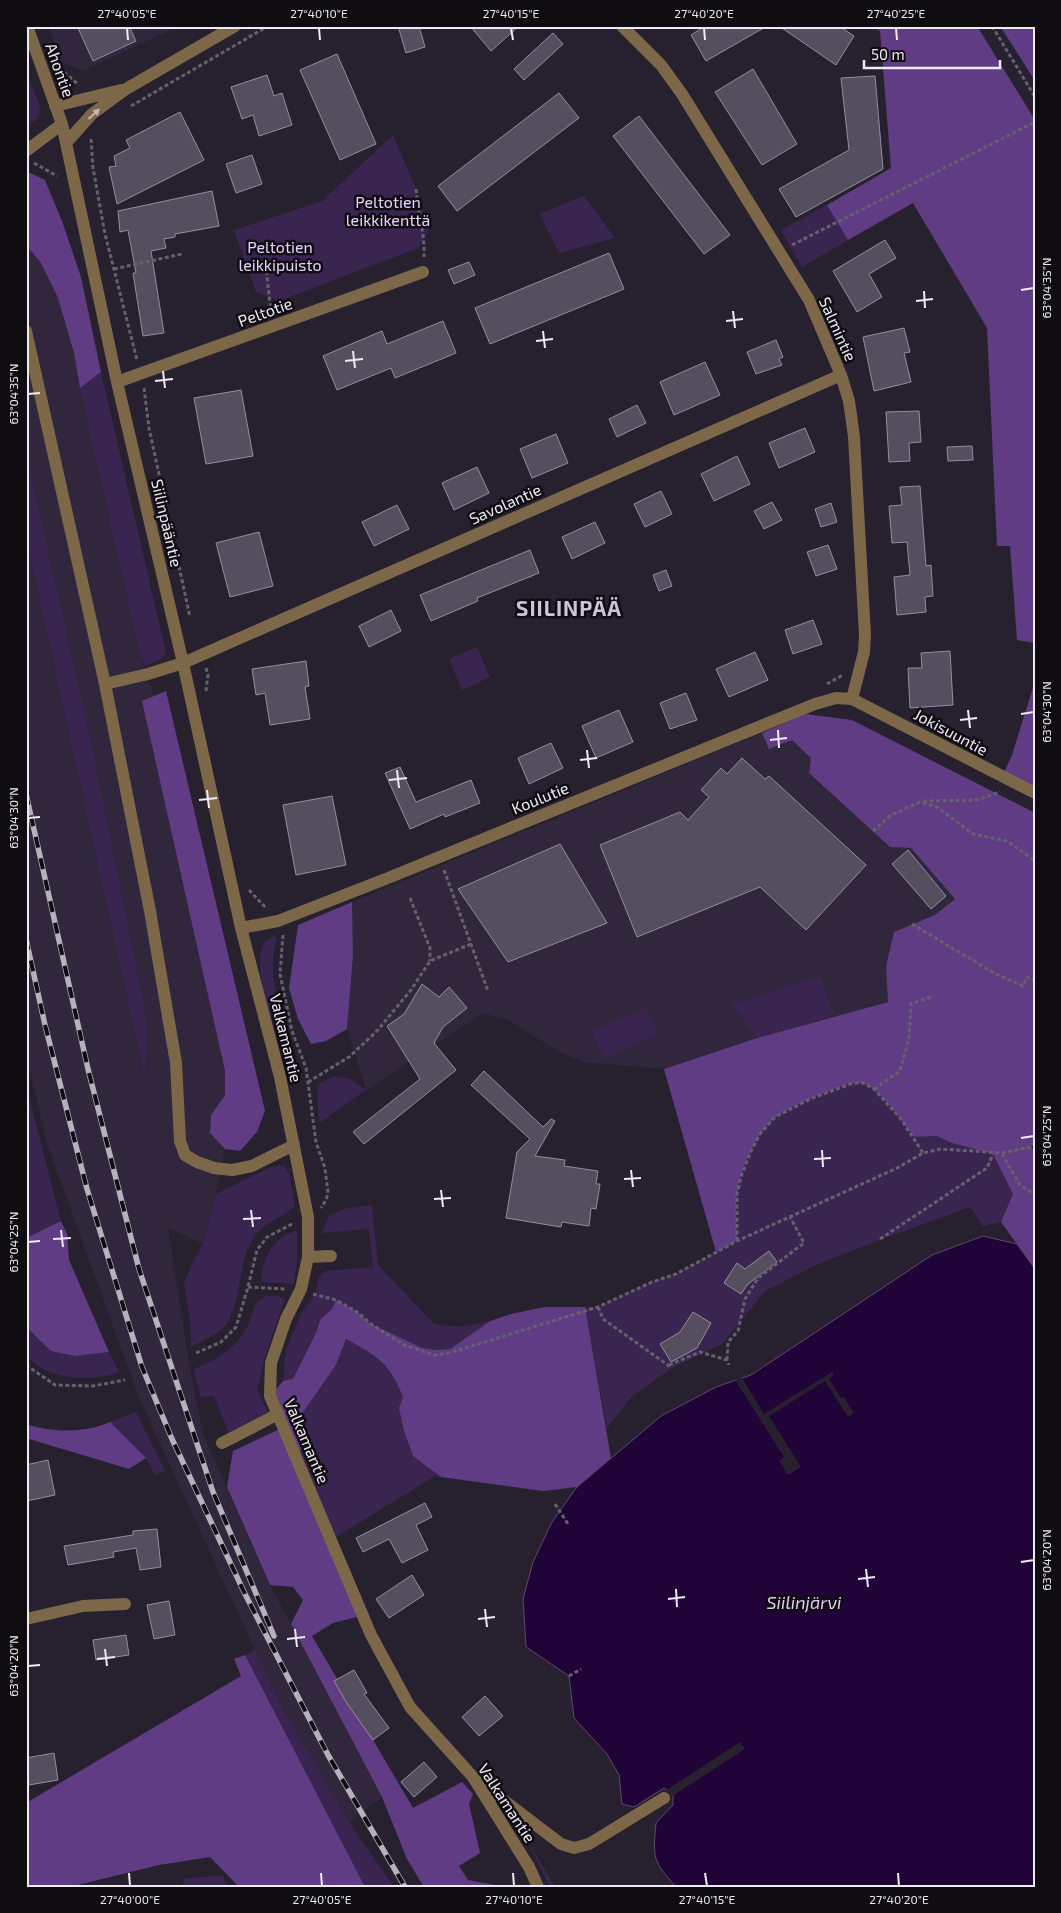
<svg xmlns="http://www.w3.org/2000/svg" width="1061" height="1913" font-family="'Exo 2',sans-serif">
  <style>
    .built { fill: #30273c }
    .green { fill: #3a2551 }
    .forest { fill: #5f3c83 }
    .water { fill: #200337; stroke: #5e4970 }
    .pier { fill: #27212f }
    .building { fill: #554e5e; stroke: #958d9f }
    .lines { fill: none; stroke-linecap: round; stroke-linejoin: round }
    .path { stroke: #66606d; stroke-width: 3; stroke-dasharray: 4 2.5; stroke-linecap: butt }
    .minor { stroke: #7c6848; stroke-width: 12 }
    .rail-casing { stroke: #b6b1bd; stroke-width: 5.5 }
    .rail { stroke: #0f0c12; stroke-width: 4; stroke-dasharray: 11; stroke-linecap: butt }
    .oneway { fill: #c1b7b0 }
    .ticks { fill: none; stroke: #efebf5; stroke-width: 2 }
    .labels { text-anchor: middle; stroke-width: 5; stroke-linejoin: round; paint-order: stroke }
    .street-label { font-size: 16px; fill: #efebf5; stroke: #0f0c12 }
    .park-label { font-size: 16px; fill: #e5d4fd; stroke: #0f0c12 }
    .water-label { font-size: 18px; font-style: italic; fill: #deccf5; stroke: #0f0c12 }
    .district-label { font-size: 21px; font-weight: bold; letter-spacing: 1px; fill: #cbc3d7; stroke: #0f0c12 }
    .neatline { fill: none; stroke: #efebf5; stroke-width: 2 }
    .ticks-label { font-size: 12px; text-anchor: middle; fill: #efebf5 }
  </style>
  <rect width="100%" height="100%" fill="#27212f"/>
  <path class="built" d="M49,26H179L83,71L61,62Z
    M26,245L41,263L58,298L74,353L139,650L154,696L142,701L225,1071V1095L211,1115L210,1133L225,1149L210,1220L203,1244L168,1228L191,1375L203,1433L243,1525L270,1585L382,1797L349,1822L285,1712L255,1650L139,1398L46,1141L26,1052Z
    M762,733L769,749L792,740L812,758L809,773L890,847L911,848L956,898L935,915L894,932L886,966L888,1002L757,1038L664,1069L583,1062L559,1052L510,1021L484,1013L366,1090L347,1029L353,956L352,902Z"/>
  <path class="green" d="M26,73L40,106L39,117L26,127Z
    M393,135L416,189L429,231L418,248L279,301L256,292L234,230L322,201Z
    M584,196L615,238L559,253L539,214Z
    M827,205L848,240L802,267L781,230Z
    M101,372L166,653L159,660L145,666L139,650L80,388Z
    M26,453L90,738L146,1017L145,1078L26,537Z
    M477,647L490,677L462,690L449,659Z
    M274,935L277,940C264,975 284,1014 293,1049H287C273,1032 252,966 263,946C265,942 271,938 274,935Z
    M821,977L833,1016L757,1038L732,1004L811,978Z
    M646,1007L658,1034L604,1059L592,1031Z
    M334,1076L350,1079L366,1090L319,1123L317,1085Z
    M853,1083H863L874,1089L901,1119L914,1137L937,1136L952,1143L993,1154L1013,1194L1001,1222L983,1226L970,1207L880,1240L818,1264L765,1291L722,1344L672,1368L631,1397L607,1428L585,1307H599L652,1282L676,1274L737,1241C737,1225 736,1210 737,1195C740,1170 756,1132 776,1117C798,1100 827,1092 853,1083Z
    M26,1086L61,1221L26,1238Z
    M284,1165L289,1174L295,1206C285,1217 268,1220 258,1232C240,1253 242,1285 233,1310C231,1314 230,1320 227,1324C217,1335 204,1340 191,1347L190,1322L184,1283L191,1266L203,1243L216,1194L271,1167Z
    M372,1205L378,1265L434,1324L459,1327L490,1321L450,1349L436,1350L422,1348L407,1342L371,1324L357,1312L332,1309L320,1320L316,1333L293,1379L283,1381L286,1349L301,1314L315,1295L319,1277L326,1271L373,1267L369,1229L322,1233L329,1216L343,1209Z
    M297,1230V1261L294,1284L261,1282C263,1256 273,1239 297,1230Z
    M265,1296H277L285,1299L265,1356L257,1390L268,1412L229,1433L214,1396L201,1397L194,1369C217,1360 237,1348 248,1325C255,1309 250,1308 265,1296Z
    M26,1327L51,1351L75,1356L109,1352L119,1372C96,1380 67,1380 45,1370C38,1367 32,1361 26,1356Z
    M346,1339C377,1356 390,1363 404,1397L399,1408L404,1431L413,1456L441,1477L435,1476L331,1540L297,1461L306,1437L302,1414L336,1365Z
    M136,1412L165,1471L155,1475L146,1458L110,1422Z
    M255,1650L285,1712L349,1822L394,1887H365L245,1655Z
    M526,1838L555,1887H550Z
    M223,1875L227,1887H184L183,1879Z"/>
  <path class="forest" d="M871,26H977L1035,120V643L1017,640L1010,546H997L987,328L913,203L848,240L827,205L891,168L880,31Z
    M1001,26H1035V81L1002,29Z
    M28,172L45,180L62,221L81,277L101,372L80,388L74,353L58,298L41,263L26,245V173Z
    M1035,681V794L1002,777L1012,755Z
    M166,691L265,1111L257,1132L240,1151L225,1149L210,1133L211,1115L225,1095V1071L142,701Z
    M805,714L852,720L1035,813V1143L1031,1147L1035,1152V1269L1001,1222L1013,1194L993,1154L952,1143L937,1136L914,1137C905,1124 879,1089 865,1084C852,1080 836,1089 824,1093C808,1099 790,1107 776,1117C756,1132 740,1170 737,1194C735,1209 737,1225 737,1241L716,1252L664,1069L757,1038L888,1002L886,966L894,932L935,915L955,899L911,848L890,847L809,773L811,758L792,740L769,749L762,733Z
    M352,902L353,956L347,1029L326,1041L311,1044L298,1019L289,988L298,925Z
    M61,1221L67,1234L69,1260L109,1352L75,1356L51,1351L26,1327V1238Z
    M336,1300L357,1312L371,1324L422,1348L436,1350L450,1349L490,1321L511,1314L545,1307H585L611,1458L577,1487L543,1491L441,1477L413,1456L404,1431L399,1408L403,1397C390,1363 377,1356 346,1339L336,1365L302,1414L306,1437L297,1460L361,1616L333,1623L312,1636L413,1808L462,1782L473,1794L469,1804L480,1853L459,1866L468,1880L506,1887H424L407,1859L382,1797L291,1624L303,1600L293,1587L270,1585L227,1487L233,1451L284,1427L270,1396L283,1381L293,1379L316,1333L320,1320L332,1309Z
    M110,1422L146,1458L129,1469L26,1438V1424C52,1433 85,1433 110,1422Z
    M245,1655L365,1887H239L210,1857L159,1865L70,1887H26V1803L241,1676L234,1659Z"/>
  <path class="water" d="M983,1236L1017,1244L1035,1269V1887H676C652,1860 653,1858 656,1823L673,1805V1795L664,1788L634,1807L622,1804L619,1775L607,1754L574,1718L569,1676L526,1647L523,1599L533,1562L552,1522L577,1487L661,1416L716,1387L751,1375L932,1255Z"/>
  <path class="pier" d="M832,1372L834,1375L829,1379L841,1398L844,1397L854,1413L848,1417L825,1381L769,1416L801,1467L788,1475L779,1461L784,1457L734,1378L741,1376L764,1414Z
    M740,1742L745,1749L671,1797L665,1791Z"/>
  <path class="building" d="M77,26H129L136,41L93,61Z
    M398,26H419L425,47L406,53Z
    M470,26H519L491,51Z
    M705,26H767L706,61L691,35Z
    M779,26H839L854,36L836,65Z
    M553,33L563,44L524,80L514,69Z
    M337,54L376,144L340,160L300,70Z
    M753,69L797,144L762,165L715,92Z
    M267,75L274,96L282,93L292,125L259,136L253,115L242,119L231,87Z
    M875,76L883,169L796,217L779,189L849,150L841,78Z
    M559,93L579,118L457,211L438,186Z
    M180,112L204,160L117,204L109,167L116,166L114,156L130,148L126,140Z
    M639,116L730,235L704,254L613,136Z
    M252,155L262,184L236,193L226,164Z
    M212,191L219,226L175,234V237L164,239L166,248L151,251L164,333L143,336L133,273H136L128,230L120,232L118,211Z
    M885,240L896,258L869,274L882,297L857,312L833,271Z
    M609,253L624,289L490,344L475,308Z
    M469,262L475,275L454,284L448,270Z
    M443,321L456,353L395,378L391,368L337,390L323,356L382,331L387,344Z
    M904,328L910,352L904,353L911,382L874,391L863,337Z
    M776,340L783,357L779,359L782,365L756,374L747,352Z
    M705,362L720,395L674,415L660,382Z
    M241,390L253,456L206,464L194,398Z
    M637,405L646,423L617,437L609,419Z
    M919,411L921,442L909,443L910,461L889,462L886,412Z
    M805,428L815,452L779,468L769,443Z
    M556,434L568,463L532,478L520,449Z
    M972,446L973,460L948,461L947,447Z
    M737,456L750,484L714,501L701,474Z
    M477,467L489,493L454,510L442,483Z
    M920,486L926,566L931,565L933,596L925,597L926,612L897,615L894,577L910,575L907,542L892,543L889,506L902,505L900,487Z
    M661,491L672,514L645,527L634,504Z
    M772,502L782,520L764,529L754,511Z
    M831,503L837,522L821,527L815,509Z
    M397,505L409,529L374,546L362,522Z
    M595,522L605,543L572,559L562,537Z
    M259,532L273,586L230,597L216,543Z
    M828,545L837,569L816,576L807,552Z
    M530,550L539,573L477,598L478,601L431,621L420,595Z
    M666,570L672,586L659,591L653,575Z
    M391,610L401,631L369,647L359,626Z
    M813,620L822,644L793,654L785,630Z
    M950,651L953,705L910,708L908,668H922L921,653Z
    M755,652L768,680L729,697L716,669Z
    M306,661L309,686L305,687L310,719L270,725L265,693L256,695L252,669Z
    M686,693L697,720L670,729L660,703Z
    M619,710L633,742L596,758L582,726Z
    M551,743L563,768L529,784L518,758Z
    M742,758L765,779L769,776L866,865L806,930L760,887L637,937L600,845L680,812L688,820L709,797L701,790L721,768L727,774Z
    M400,767L416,802L471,780L480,803L445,817L444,814L410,829L385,773Z
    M332,796L346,865L296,875L283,805Z
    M560,844L607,923L508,962L458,889Z
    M908,850L946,896L931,909L892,864Z
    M422,984L439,997L449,987L467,1008L443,1027L434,1043L456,1070L364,1144L353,1132L420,1079L387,1026L404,1014Z
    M484,1071L543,1127L551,1119L555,1121L535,1156L565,1160L564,1166L598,1171L596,1184H600L596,1209L591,1208L589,1226L562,1222L561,1227L506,1218L517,1152L530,1139L471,1085Z
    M769,1251L777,1262L748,1284L741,1294L724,1283L737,1263L745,1269Z
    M693,1312L711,1323L697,1348L671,1362L660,1344L680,1332Z
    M48,1460L55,1495L26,1501V1465Z
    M425,1503L432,1517L416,1525L428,1550L402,1563L389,1539L363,1552L356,1538Z
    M157,1529L161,1567L140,1570L136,1548L113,1552L114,1557L68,1565L64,1546L133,1535V1531Z
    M412,1575L424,1595L389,1618L376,1599Z
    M169,1601L175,1635L154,1639L147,1605Z
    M126,1635L129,1655L96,1660L93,1640Z
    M354,1670L367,1693L364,1694L389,1728L373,1740L346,1702L334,1681Z
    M485,1696L503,1716L479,1736L462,1717Z
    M54,1753L58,1780L29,1785L26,1758Z
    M424,1762L437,1777L414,1797L401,1782Z"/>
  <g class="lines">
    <path class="path" d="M992,26L1035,97
      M59,68L79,85
      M131,106L268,26
      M91,139L93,168L105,234L137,360
      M34,163L57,176
      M416,189C418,212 425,234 424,257
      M792,245L1035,122
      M265,258L270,304L274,312
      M114,269L182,254
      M144,388L149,428L190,617
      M206,668L208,675L206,691
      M827,684L843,675
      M923,801L977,800L1000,792
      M873,831L891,815L920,802L937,807L973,834L1007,841L1034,860L1035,862
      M444,870L488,991
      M249,890L267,909
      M410,898L430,948V961
      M912,924L996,974L1023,986L1027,977L1035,981
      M283,935L280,974L292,1031L306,1068L316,1142L325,1168L328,1193L326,1200L321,1208
      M308,1082L349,1057L376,1032L411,990L430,961L471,944
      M874,1089L900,1071L909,1038L911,1004L934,996
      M1002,1154L1020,1185L1035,1195
      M880,1239L987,1168L993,1154
      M737,1241V1194L741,1177L751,1151L760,1134L775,1117L810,1099L853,1083H863L874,1089L901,1119L923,1153
      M248,1287L285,1289
      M313,1294L336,1300L357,1312L371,1324L404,1345L434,1355L449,1353L598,1307L652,1282L676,1274L737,1241L897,1168L923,1153L941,1149L1002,1153L1031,1147L1035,1143
      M598,1307L603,1319L672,1368
      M196,1353L221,1342L236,1327L248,1287L257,1250L267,1237L294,1223
      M727,1360L728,1342L738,1331L745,1299L758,1278L804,1243L790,1217
      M26,1365L55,1385L93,1386L125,1380
      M669,1365L700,1352L727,1360L729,1365
      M555,1504L568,1524
      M569,1676L581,1669"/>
    <path class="minor" d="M27,26L62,124L117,382L183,663L241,928L280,1077L308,1217V1257L301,1289L286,1319L271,1363L270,1396L371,1635L410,1707L473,1777L529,1867L538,1887
      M622,26L661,65L682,94L809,300L841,375L849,401L854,437L865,635L864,652L852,699
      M55,106L121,90
      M66,143L92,114L126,89L235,26
      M26,151L62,124
      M26,331L105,684
      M117,382L423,272
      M241,928L278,921L388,878L815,704L836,698L852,699L1035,793
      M294,1145L252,1166L232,1170L214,1168L197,1162L185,1155L180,1141L176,1063L150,911L105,684L148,674L183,663L841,375
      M308,1257L331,1256
      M222,1443L278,1414
      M26,1619L83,1606L125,1604
      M481,1783L561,1844L574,1848L589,1844L664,1798"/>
    <g class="rail-casing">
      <path id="rail" d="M26,794L88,1069L139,1269L213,1492L274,1636
        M26,939L45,1025L87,1189L142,1367L172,1439L245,1594L328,1755L405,1887"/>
    </g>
    <use href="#rail" class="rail"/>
  </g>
  <defs><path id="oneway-solid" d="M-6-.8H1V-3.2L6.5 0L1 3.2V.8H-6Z" transform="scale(1.25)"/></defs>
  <use class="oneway" href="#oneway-solid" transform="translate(94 114) rotate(-42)"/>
  <path class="ticks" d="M127,28L128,40M319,28L320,40M511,28L513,40M704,28L705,40M896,28L897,40M1021,290L1034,288M924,291L925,308M916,301L933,299M733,311L735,328M726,321L743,319M543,331L545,348M536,341L553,339M353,351L355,368M345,361L363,359M163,371L165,388M155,381L173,379M28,394L40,393M968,710L970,728M1021,714L1034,712M960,720L977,718M778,730L779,748M770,740L787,738M587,750L589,768M580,760L597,758M397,770L399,788M389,780L407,778M207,790L209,808M199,800L217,798M28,818L40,817M1021,1138L1034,1136M822,1150L823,1167M814,1159L831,1158M631,1170L633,1187M624,1179L641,1178M441,1190L443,1207M434,1199L451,1198M251,1210L253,1227M243,1219L261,1218M61,1230L63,1247M53,1239L71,1238M28,1242L40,1241M1021,1562L1034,1560M866,1569L868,1587M858,1579L875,1577M676,1589L677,1607M668,1599L685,1597M485,1609L487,1627M478,1619L495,1617M295,1629L297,1647M287,1639L305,1637M105,1649L107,1666M97,1659L115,1657M28,1666L40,1665M129,1873L130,1886M321,1873L322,1886M513,1873L514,1886M705,1873L707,1886M898,1873L899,1886"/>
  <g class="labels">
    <g class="street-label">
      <text transform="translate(60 70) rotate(70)" y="6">Ahontie</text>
      <text transform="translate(265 312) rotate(-20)" y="6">Peltotie</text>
      <text transform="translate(838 329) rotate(66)" y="6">Salmintie</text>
      <text transform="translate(505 504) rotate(-24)" y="6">Savolantie</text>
      <text transform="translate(167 523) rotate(77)" y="6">Siilinpääntie</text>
      <text transform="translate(951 732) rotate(28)" y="6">Jokisuuntie</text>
      <text transform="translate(540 798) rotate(-22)" y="6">Koulutie</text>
      <text transform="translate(286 1038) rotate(76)" y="6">Valkamantie</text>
      <text transform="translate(307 1441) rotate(67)" y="6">Valkamantie</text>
      <text transform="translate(507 1803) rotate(57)" y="6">Valkamantie</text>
    </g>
    <g class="park-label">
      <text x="388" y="208">Peltotien<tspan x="388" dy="18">leikkikenttä</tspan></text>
      <text x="280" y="253">Peltotien<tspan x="280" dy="18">leikkipuisto</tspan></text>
    </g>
    <g class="water-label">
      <text x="804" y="1609">Siilinjärvi</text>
    </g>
    <g class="district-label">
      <text x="569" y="616">SIILINPÄÄ</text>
    </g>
  </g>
  <rect width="1061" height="1913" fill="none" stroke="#0f0c12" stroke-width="55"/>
  <path d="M864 60v8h136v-8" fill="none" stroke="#efebf5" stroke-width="2.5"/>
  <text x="871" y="60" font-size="15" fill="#efebf5" stroke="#0f0c12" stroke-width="4" paint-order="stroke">50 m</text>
  <rect x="28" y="28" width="1006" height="1858" class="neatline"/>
  <g class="ticks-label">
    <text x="127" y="18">27°40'05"E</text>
    <text x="319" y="18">27°40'10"E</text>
    <text x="511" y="18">27°40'15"E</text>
    <text x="704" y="18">27°40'20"E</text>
    <text x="896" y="18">27°40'25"E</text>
    <text transform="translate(1047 288) rotate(-90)" y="4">63°04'35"N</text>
    <text transform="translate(14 394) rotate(-90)" y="4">63°04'35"N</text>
    <text transform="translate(1047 712) rotate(-90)" y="4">63°04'30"N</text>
    <text transform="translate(14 818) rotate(-90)" y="4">63°04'30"N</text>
    <text transform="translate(1047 1136) rotate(-90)" y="4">63°04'25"N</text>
    <text transform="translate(14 1242) rotate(-90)" y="4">63°04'25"N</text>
    <text transform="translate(1047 1560) rotate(-90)" y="4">63°04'20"N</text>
    <text transform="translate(14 1666) rotate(-90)" y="4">63°04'20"N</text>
    <text x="130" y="1904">27°40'00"E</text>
    <text x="322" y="1904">27°40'05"E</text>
    <text x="514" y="1904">27°40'10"E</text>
    <text x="707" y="1904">27°40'15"E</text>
    <text x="899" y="1904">27°40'20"E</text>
  </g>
</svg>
